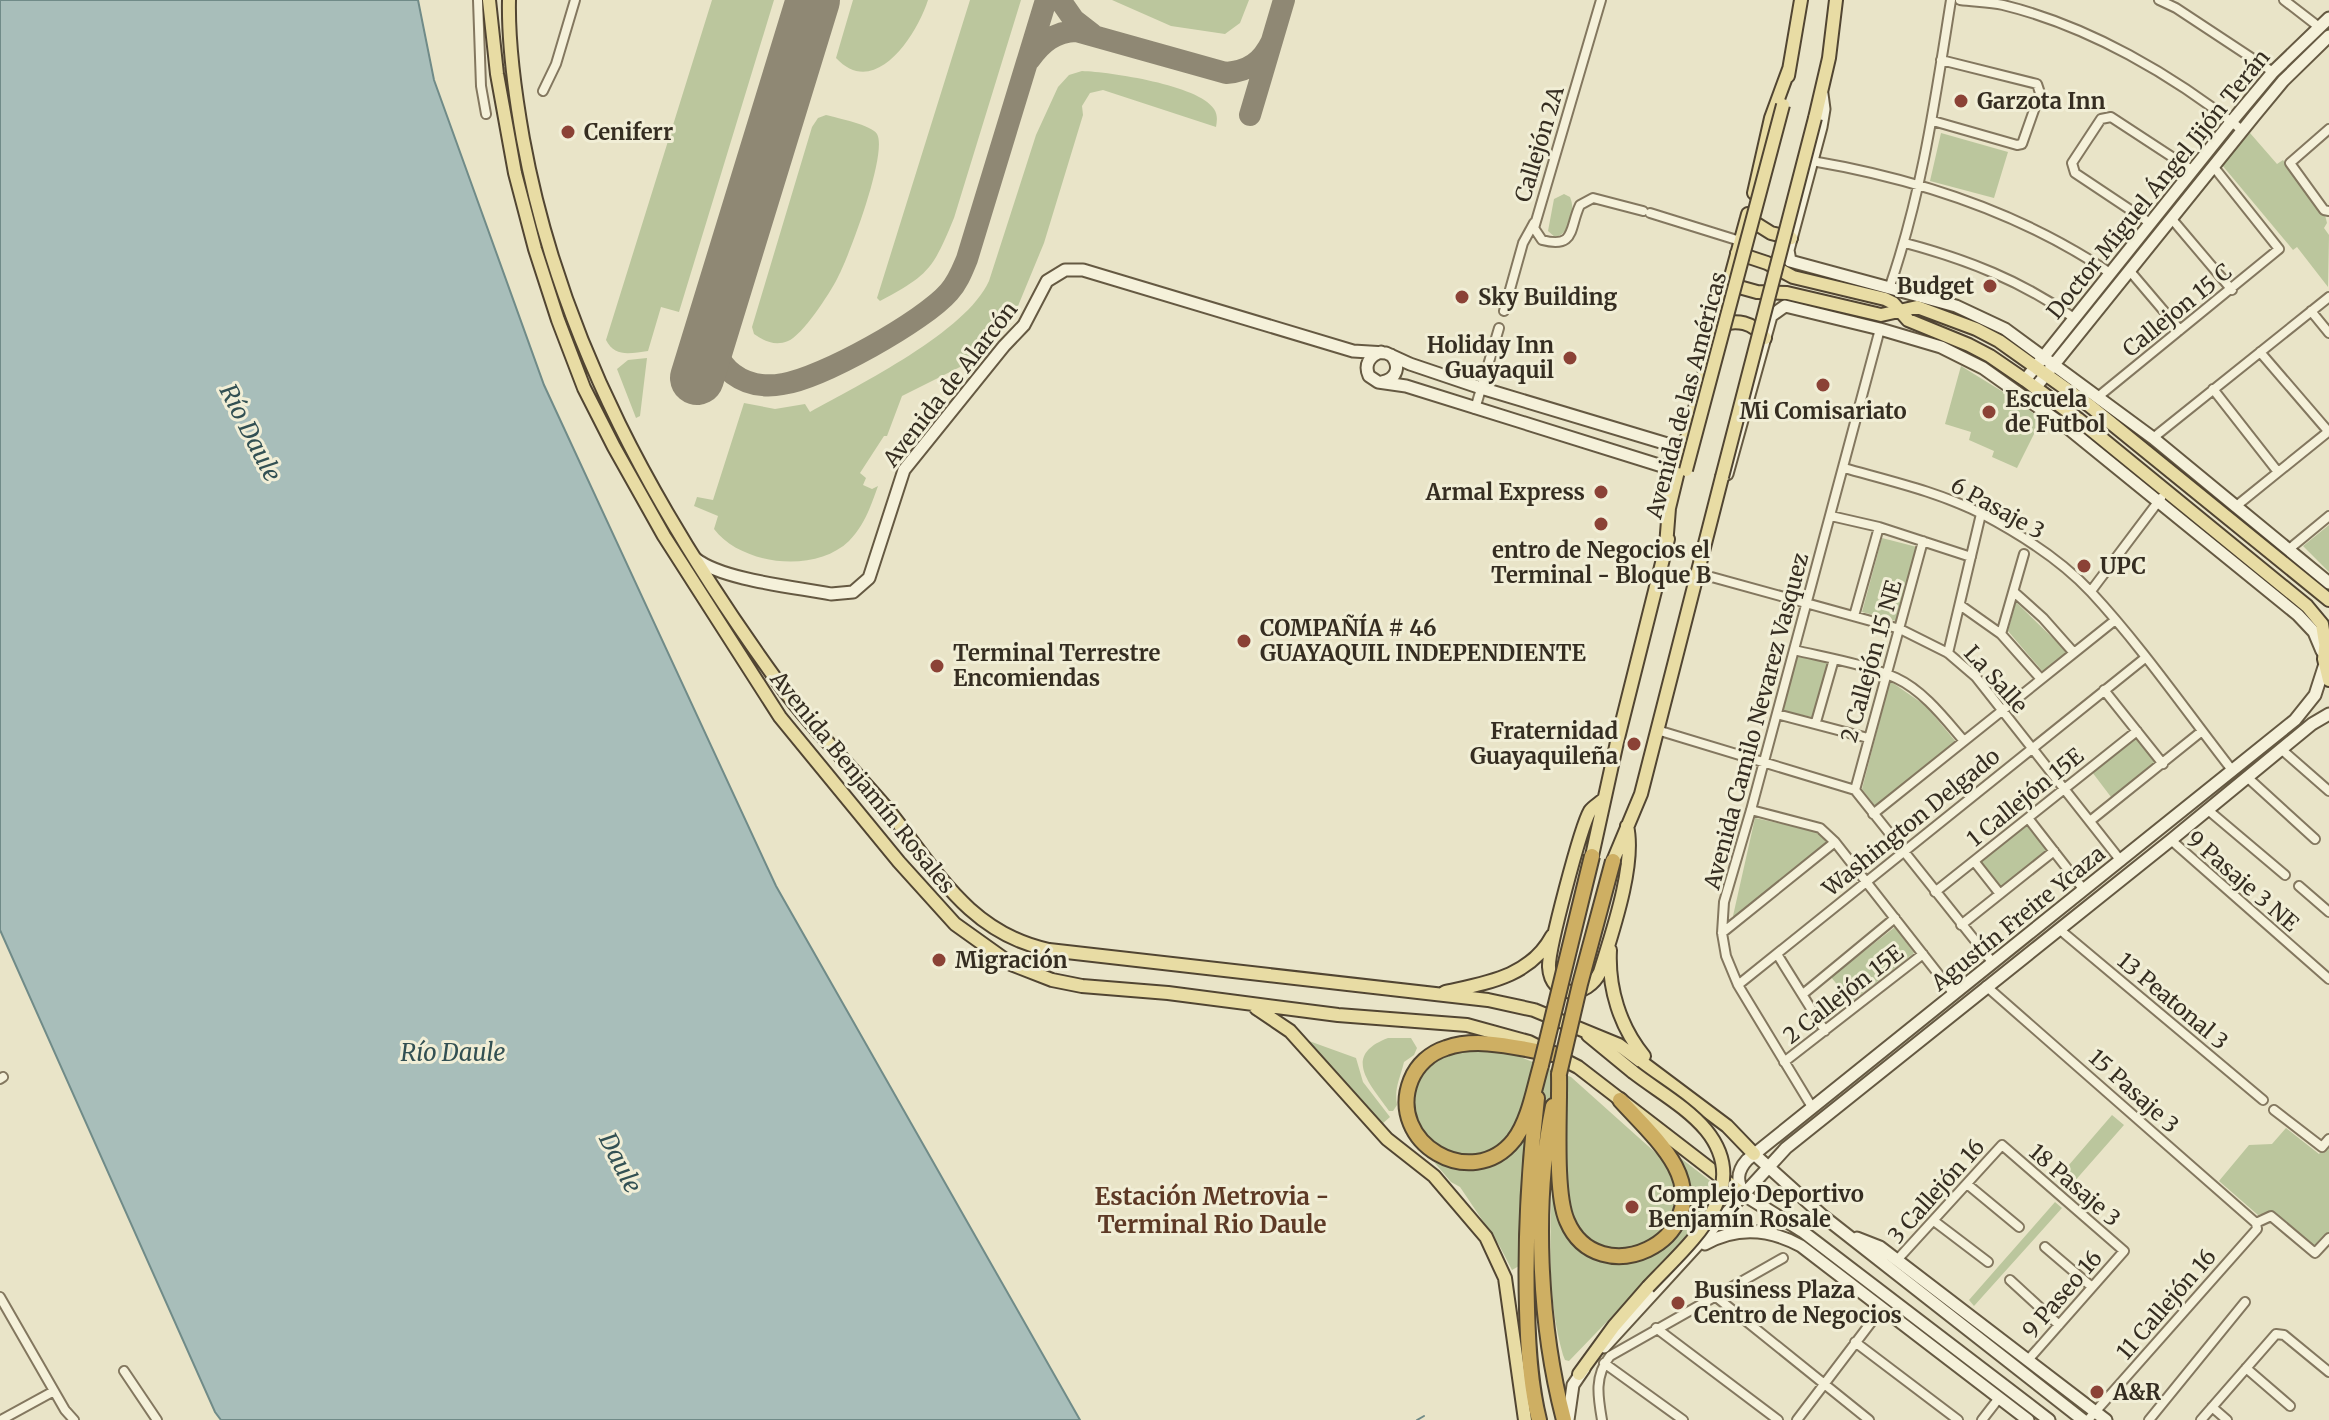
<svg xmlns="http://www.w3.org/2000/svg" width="2329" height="1420" font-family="Merriweather,serif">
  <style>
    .green { fill: #bbc69d }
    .water { fill: #a8beba; stroke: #708b88; stroke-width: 2 }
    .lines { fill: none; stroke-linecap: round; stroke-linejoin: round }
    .stream { stroke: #708b88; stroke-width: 2 }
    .taxiway { stroke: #8f8874; stroke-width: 22 }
    .runway { stroke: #8f8874; stroke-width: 54 }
    .street-casing { stroke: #83775f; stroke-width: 12 }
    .secondary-casing { stroke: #655942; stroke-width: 15 }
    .primary-casing { stroke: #514532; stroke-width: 16 }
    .highway-casing { stroke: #514532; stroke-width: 18 }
    .street { stroke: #f5f1da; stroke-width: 8 }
    .secondary { stroke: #f5f1da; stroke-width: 11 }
    .primary { stroke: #e8dca4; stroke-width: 12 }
    .highway { stroke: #ceaf63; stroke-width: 14 }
    .primary-bridge-casing { stroke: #514532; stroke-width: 16; stroke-linecap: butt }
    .highway-bridge-casing { stroke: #514532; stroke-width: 18; stroke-linecap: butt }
    .primary-bridge { stroke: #e8dca4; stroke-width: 12 }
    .highway-bridge { stroke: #ceaf63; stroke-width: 14 }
    .poi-dot { fill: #8b4236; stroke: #f1eed6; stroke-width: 3 }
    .labels { text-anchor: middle; stroke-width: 6; stroke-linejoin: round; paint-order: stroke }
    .poi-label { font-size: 22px; font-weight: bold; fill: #352d21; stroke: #f1eed6; text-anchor: start }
    .street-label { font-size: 22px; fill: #352d21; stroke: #f1eed6 }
    .water-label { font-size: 24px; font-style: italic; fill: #325053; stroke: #f1eed6 }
    .neighbourhood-label { font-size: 24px; font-weight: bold; fill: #5d3925; stroke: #f1eed6 }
  </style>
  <rect width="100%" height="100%" fill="#e9e4c8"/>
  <path class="green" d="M712,0H774L679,312L661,307L648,351C631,353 615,358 606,340Z
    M853,0H928C917,35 875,100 836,58Z
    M970,0H1021L954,218C933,269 929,275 880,301L877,298Z
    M1112,0H1249L1240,23L1225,34L1171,26Z
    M1082,71C1110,72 1199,85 1214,109C1218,115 1217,121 1216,127L1103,90L1090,93L1082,106L1083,115L1044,243L1018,306L964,365L902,396L887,436H884L860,473L866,478L863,485L872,489L878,486C871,506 864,526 849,541C815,574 741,565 714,529L718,516L694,506L697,497L713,500L744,403L775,409L805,404L810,412C860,384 966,332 989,281L1036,135L1058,87L1069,75Z
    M826,115C837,118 872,125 877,134C888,153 849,257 837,279C830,293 802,336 788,341C776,346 765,342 754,334L752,327L812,127L818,118Z
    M1941,133L2008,152L1994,198L1930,181Z
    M2250,133L2277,164L2283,160L2325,215L2327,223L2324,228L2329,235L2328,287L2297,247L2293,250L2222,165Z
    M1564,194L1570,197C1576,210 1570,235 1555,237L1548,231L1554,199Z
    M647,358L640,416L636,418L617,369L628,360Z
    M1961,366L2021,403L2041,420L2017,468L1992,457L1994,451L1969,440L1971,432L1945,424Z
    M2329,525V572L2303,546Z
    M1882,538L1917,547L1896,621L1862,612Z
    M2016,602L2067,652L2043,672L2008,631Z
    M1798,655L1828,663L1812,717L1783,711Z
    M1890,681L1926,706L1956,742L1876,807L1862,789Z
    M2136,738L2156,763L2111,797L2092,772Z
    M1755,818L1815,831L1827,842L1736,916H1733Z
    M2026,825L2047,850L2000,888L1979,863Z
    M1895,927L1914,953L1851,1002L1831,977Z
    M1388,1038H1411L1417,1048L1414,1055L1404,1062C1400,1079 1394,1088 1397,1105L1393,1111H1389C1372,1086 1340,1056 1388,1038Z
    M1309,1041L1356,1058L1363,1082L1390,1117L1382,1124Z
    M1463,1051L1510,1053L1571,1077L1657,1154L1674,1153L1718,1187L1700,1225L1569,1361L1565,1360L1563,1355C1545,1292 1551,1225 1553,1160L1526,1156L1519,1266L1512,1270L1499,1245L1460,1187L1451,1182L1434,1162C1452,1166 1467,1172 1484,1167L1481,1157C1406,1164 1385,1068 1463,1051Z
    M2112,1115L2124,1125L2073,1183L2062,1173Z
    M2286,1128L2319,1154L2329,1143V1236L2317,1249L2272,1212L2258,1215L2219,1181L2249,1145L2272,1144Z
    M2055,1202L2062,1208L1974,1306L1969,1300Z"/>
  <path class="water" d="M0,0H418L434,80L544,385L776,886L1080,1420H221L215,1412L0,930Z"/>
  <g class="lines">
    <path class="stream" d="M1417,1420L1424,1416"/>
    <path class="taxiway" d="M1060,0L1074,20L1092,34
      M1030,59C1042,42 1055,32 1076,31L1226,73C1249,71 1262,62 1272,41
      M1250,115L1284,0
      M712,329C713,369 744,391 783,384C822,378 924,321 949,292C958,282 962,271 967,259L1046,0"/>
    <path class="runway" d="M697,378L813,0"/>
    <g class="street-casing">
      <path id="street" d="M478,0L481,86L486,114
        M1601,0L1534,228L1542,240C1576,249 1569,228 1580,205L1593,198L1643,211
        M1960,0C1974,2 1989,2 2003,5C2089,26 2173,75 2242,130
        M2159,0L2176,8L2273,72
        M2284,0L2319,27
        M543,91L556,64L575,0
        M1933,121L2017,145L2022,144L2040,93L2037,84L1941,60
        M2329,129L2290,163L2324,210L2329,211
        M1812,161C1918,179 2020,212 2110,273
        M1650,213L1740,241
        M2171,218L2232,290
        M2150,223L2075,173L2072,163L2101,119L2111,117L2192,170
        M1905,243C1966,259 2022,281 2074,318
        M2129,270L2180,330
        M1890,286C1923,189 1935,100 1951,0
        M1504,311L1523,243L1534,223
        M2311,311L2329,333
        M2260,352L2328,431
        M2213,389L2278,472
        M2099,396L2279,249L2213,166
        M1475,409L1499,328
        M2153,438L2329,297
        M1844,468C1890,481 1939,492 1982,514C2020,534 2062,561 2091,592C2142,647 2186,711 2232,770
        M2235,507L2329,431
        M1831,516L1879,527L1971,557
        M2288,550L2329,516
        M1697,573L1900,629L1948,653L1976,677L2121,861
        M2091,591L2161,498
        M2014,592L2043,618L2074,653
        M1960,605L2001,634L2041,679
        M1854,616L1879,527
        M2001,634L2024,554
        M1794,650C1828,658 1865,664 1896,678C1924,691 1945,719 1964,741
        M1948,653L1981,514
        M2104,690L2163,764
        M1777,714L1868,738
        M1816,722L1834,659
        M1657,730L1855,790L1993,963
        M2281,749L2329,791
        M2247,777L2315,839
        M1855,790L1923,541
        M1751,810L1820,828L1835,842L1954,994
        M2208,810L2285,875
        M1873,814L2114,621
        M2028,818L2084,890
        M2090,821L2202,731
        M2171,840L2329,979
        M1974,861L2000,894
        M2299,886L2329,912
        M1935,892L2137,731
        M1961,925L2054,851
        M2059,929L2263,1100
        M1722,933L1835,842
        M1777,954L1825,1031
        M1738,985L2145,658
        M1986,986L2256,1223
        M1803,994L1895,918
        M1784,1062L1923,954
        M0,1079L3,1077
        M1812,1107L1738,985L1726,956L1722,933L1724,902L1751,810L1880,329
        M2274,1110L2322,1147L2329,1139
        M1967,1184L2019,1227
        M1934,1221L1988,1262
        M2045,1247L2092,1287
        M1897,1260L2002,1145L2124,1251L2028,1360
        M2010,1280L2059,1325
        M1715,1296L1869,1420
        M0,1297L65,1410L74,1420
        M1656,1328L1778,1420
        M1855,1342L1958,1420
        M1604,1363L1683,1420
        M2246,1368L2290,1406
        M124,1371L157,1420
        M2212,1407L2227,1420
        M1,1420L54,1391
        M1602,1420C1598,1397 1594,1376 1610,1356L1783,1258
        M1797,1420L1882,1308
        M1982,1420L1999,1398
        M2088,1420L2257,1229L2256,1223L2271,1216L2315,1253L2329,1238
        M2149,1420L2245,1302
        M2201,1420L2276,1334L2284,1335L2329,1372"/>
    </g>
    <g class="secondary-casing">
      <path id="secondary" d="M1822,94L1824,109L1821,127L1788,250L1790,261L1956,306L2005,329L2153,438L2329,583
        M1381,352C1369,356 1364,365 1369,376L1378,382L1406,386L1678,471
        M2025,380L2232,121L2273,72L2329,18
        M1382,382C1397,379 1401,366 1391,355
        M2035,388L2254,116L2283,81L2329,36
        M1727,474L1771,316L1785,306L1880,329L1941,347L1983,368L2069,429L2298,615L2314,632L2322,651
        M696,559C723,580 795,587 831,594L853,592L869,578L904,470L1004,346L1024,325L1047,281L1065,270H1083L1353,351L1386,353L1410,364L1481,388L1684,449
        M1754,1154L1823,1216L2083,1420
        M1744,1194C1736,1181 1737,1171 1747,1160L2295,720L2315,695L2324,667
        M1744,1195L1802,1231L2049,1420
        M1857,1238L1880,1247L2106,1420
        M1705,1244C1737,1226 1770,1229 1801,1246L2028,1420
        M1604,1347L1786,1148L2171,840L2312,724L2329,714
        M1568,1420L1573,1385L1584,1369"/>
    </g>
    <g class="primary-casing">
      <path id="primary" d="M489,0L497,74L515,173L535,249L558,320L584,388L614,447L664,536L780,717L899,862L955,924L1011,964L1052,980L1082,986L1168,993L1338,1015L1467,1025L1529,1042L1578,1067L1744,1195
        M509,0C508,46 515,94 523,139C560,342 658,516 778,682C811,728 853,768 889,811C936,870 969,933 1049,950L1488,1000L1534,1010L1619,1045L1727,1126L1754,1154
        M1788,76L1801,0
        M1815,118L1829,58L1836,0
        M1754,193L1771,118L1789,69
        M1747,218L1771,233L1791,238
        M1737,253L1767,263L1793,277L1885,299L1893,303L1908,320L1969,345L1990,356L2025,380L2078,419L2307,606L2322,624L2325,643
        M1726,288L1739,287L1757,292L1787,293L1881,315L1917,307L1976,329L1999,341L2090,406L2329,600
        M1718,325C1738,319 1752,322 1765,338
        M1666,546L1669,508L1678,471L1748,214
        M2326,638L2324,659L2329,680
        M1604,799C1600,803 1593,807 1590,811C1581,826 1548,950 1549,967C1551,1000 1588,998 1600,972C1612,933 1636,864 1627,826
        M1592,856L1617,742L1668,539
        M1613,861L1641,794L1722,477
        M1610,950C1608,988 1620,1027 1644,1056
        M1445,992C1486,983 1530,977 1552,936
        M1256,1008L1290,1031L1387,1139L1434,1176L1486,1237L1505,1278L1525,1420
        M1588,1035L1633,1072
        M1579,1374L1614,1326L1648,1287"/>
    </g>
    <g class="highway-casing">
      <path id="highway" d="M1541,1065C1534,1089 1529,1120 1514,1140C1472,1193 1386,1143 1411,1080C1417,1065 1430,1053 1446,1048C1480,1036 1520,1049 1554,1054
        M1559,1074C1560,1109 1554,1192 1567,1221C1598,1294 1715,1242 1675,1166C1662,1142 1638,1120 1620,1100
        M1537,1098C1529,1168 1525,1238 1527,1309C1528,1346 1530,1384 1539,1420
        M1553,1106C1533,1202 1539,1325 1564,1420"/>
    </g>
    <use href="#street" class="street"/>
    <use href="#secondary" class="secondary"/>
    <use href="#primary" class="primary"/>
    <use href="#highway" class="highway"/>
    <g class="primary-bridge-casing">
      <path id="primary-bridge" d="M1686,470L1783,105
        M1722,477L1815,118
        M1633,1072C1656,1090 1687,1107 1706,1130C1756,1191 1686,1246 1648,1287"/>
    </g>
    <g class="highway-bridge-casing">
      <path id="highway-bridge" d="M1541,1065L1592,856
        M1559,1074L1580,984L1613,861"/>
    </g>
    <use href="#primary-bridge" class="primary-bridge"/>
    <use href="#highway-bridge" class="highway-bridge"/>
  </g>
  <g class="poi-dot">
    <circle cx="1961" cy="101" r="8"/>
    <circle cx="568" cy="132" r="8"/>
    <circle cx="1990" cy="286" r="8"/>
    <circle cx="1462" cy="297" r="8"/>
    <circle cx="1570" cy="358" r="8"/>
    <circle cx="1823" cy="385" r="8"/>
    <circle cx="1989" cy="412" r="8"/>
    <circle cx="1601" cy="492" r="8"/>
    <circle cx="1601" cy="524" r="8"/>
    <circle cx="2084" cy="566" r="8"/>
    <circle cx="1244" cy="641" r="8"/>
    <circle cx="937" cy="666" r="8"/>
    <circle cx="1634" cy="744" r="8"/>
    <circle cx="939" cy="960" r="8"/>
    <circle cx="1632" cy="1207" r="8"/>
    <circle cx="1678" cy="1303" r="8"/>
    <circle cx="2097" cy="1392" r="8"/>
  </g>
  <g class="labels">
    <g class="poi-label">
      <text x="1977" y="109">Garzota Inn</text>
      <text x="584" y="140">Ceniferr</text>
      <text x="1974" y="294" text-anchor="end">Budget</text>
      <text x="1478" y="305">Sky Building</text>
      <text x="1554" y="353" text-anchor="end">Holiday Inn<tspan x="1554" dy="25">Guayaquil</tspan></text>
      <text x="2005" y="407">Escuela<tspan x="2005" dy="25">de Futbol</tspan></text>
      <text x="1823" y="419" text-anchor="middle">Mi Comisariato</text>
      <text x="1585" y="500" text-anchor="end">Armal Express</text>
      <text x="1601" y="558" text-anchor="middle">entro de Negocios el<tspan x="1601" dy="25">Terminal - Bloque B</tspan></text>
      <text x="2100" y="574">UPC</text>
      <text x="1260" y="636">COMPAÑÍA # 46<tspan x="1260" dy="25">GUAYAQUIL INDEPENDIENTE</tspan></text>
      <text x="953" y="661">Terminal Terrestre<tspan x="953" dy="25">Encomiendas</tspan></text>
      <text x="1618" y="739" text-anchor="end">Fraternidad<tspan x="1618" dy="25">Guayaquileña</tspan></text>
      <text x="955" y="968">Migración</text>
      <text x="1648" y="1202">Complejo Deportivo<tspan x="1648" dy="25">Benjamín Rosale</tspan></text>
      <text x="1694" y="1298">Business Plaza<tspan x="1694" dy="25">Centro de Negocios</tspan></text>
      <text x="2113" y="1400">A&amp;R</text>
    </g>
    <g class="street-label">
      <text transform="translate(1539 144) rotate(-73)" y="8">Callejón 2A</text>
      <text transform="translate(2158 184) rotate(-51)" y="8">Doctor Miguel Ángel Jijón Terán</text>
      <text transform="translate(2177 310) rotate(-39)" y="8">Callejon 15 C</text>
      <text transform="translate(950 384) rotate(-52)" y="8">Avenida de Alarcón</text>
      <text transform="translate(1686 395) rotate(-75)" y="8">Avenida de las Américas</text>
      <text transform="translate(1998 508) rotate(29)" y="8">6 Pasaje 3</text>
      <text transform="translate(1871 661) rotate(-74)" y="8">2 Callejón 15 NE</text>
      <text transform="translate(1996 679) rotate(48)" y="8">La Salle</text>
      <text transform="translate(1756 721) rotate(-75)" y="8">Avenida Camilo Nevarez Vasquez</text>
      <text transform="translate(863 782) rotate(51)" y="8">Avenida Benjamín Rosales</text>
      <text transform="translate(2025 797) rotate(-39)" y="8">1 Callejón 15E</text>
      <text transform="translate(1911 822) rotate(-39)" y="8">Washington Delgado</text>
      <text transform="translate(2243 881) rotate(41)" y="8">9 Pasaje 3 NE</text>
      <text transform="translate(2018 918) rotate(-39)" y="8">Agustín Freire Ycaza</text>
      <text transform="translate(1843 994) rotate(-38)" y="8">2 Callejón 15E</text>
      <text transform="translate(2173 1001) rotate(40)" y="8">13 Peatonal 3</text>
      <text transform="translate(2134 1091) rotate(42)" y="8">15 Pasaje 3</text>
      <text transform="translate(2075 1185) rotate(41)" y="8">18 Pasaje 3</text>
      <text transform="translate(1936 1191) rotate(-48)" y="8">3 Callejón 16</text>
      <text transform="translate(2062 1294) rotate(-49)" y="8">9 Paseo 16</text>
      <text transform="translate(2166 1304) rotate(-49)" y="8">11 Callejón 16</text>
    </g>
    <g class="water-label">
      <text transform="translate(250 433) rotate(63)" y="8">Río Daule</text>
      <text x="453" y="1061">Río Daule</text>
      <text transform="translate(620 1163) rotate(63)" y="8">Daule</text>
    </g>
    <g class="neighbourhood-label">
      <text x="1212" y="1205">Estación Metrovia -<tspan x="1212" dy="28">Terminal Rio Daule</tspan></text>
    </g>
  </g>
</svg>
